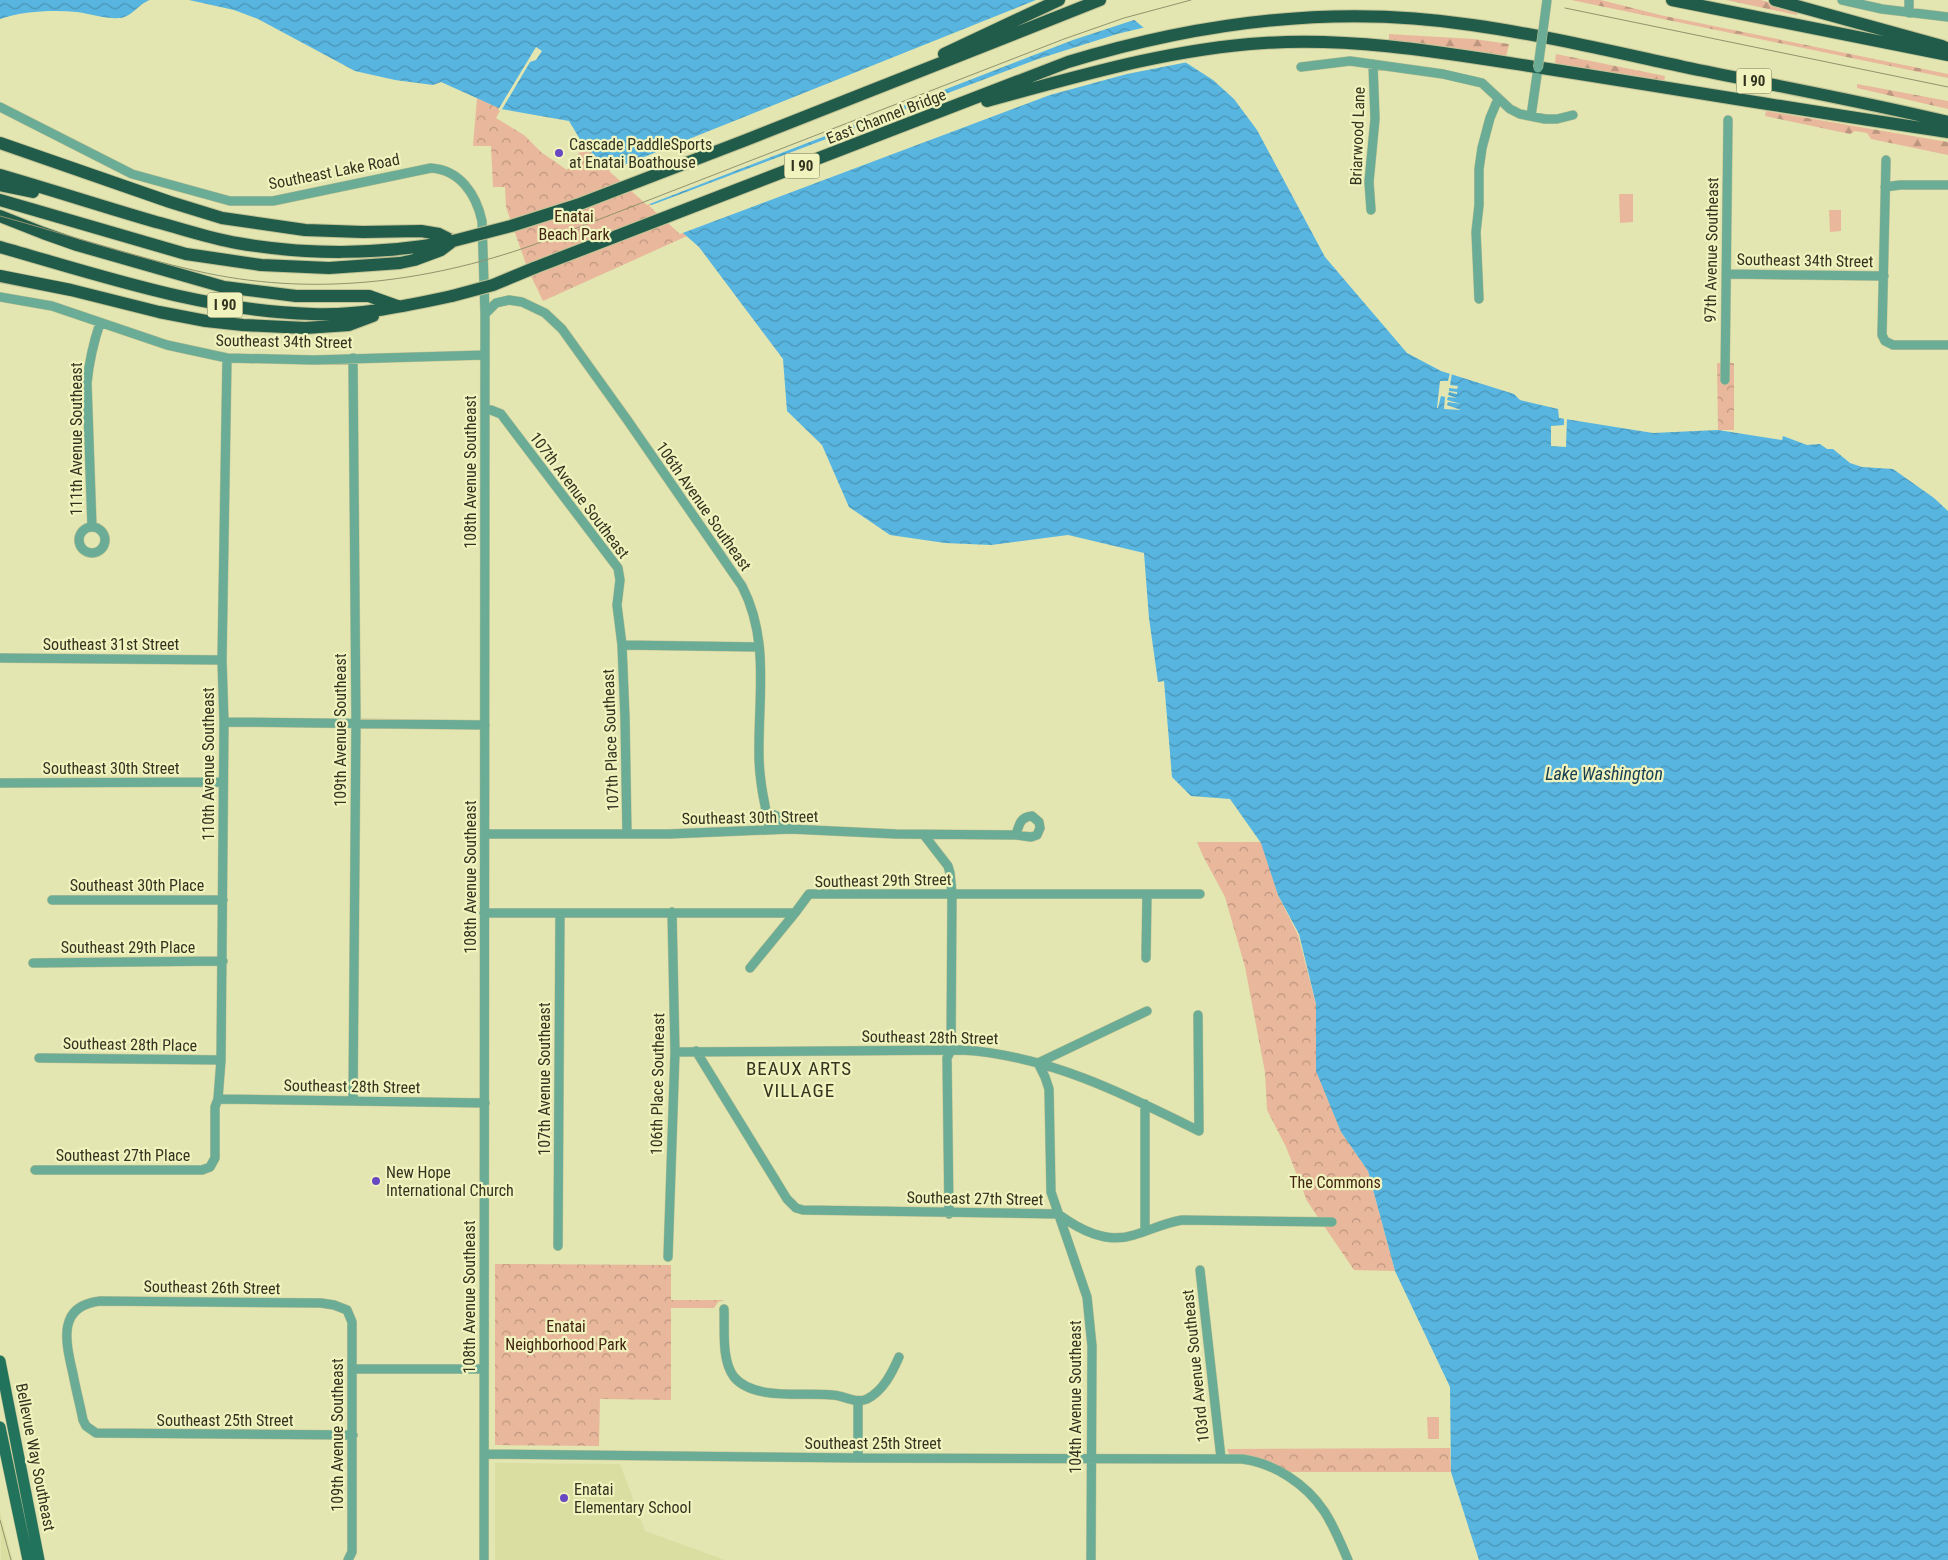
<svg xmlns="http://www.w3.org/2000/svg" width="1948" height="1560" font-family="'Roboto Condensed',sans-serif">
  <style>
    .built { fill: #dadea1 }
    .grass { fill: #e9b89c }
    .forest { fill: url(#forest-firs) }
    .park { fill: url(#park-crowns) }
    .water { fill: url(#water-waves) }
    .pier { fill: #e3e6b1 }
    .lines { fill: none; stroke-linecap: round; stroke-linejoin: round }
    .minor-casing { stroke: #c0c294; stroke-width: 10 }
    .major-casing { stroke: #c0c294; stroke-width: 12 }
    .highway-casing { stroke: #c0c294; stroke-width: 14 }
    .minor { stroke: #6aac95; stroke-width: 9 }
    .major { stroke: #21735c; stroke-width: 11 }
    .highway { stroke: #215b4a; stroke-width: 12 }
    .tram { stroke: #91936d; stroke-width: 1 }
    .minor-bridge-casing { stroke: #c0c294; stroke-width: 10; stroke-linecap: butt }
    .highway-bridge-casing { stroke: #c0c294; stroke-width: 14; stroke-linecap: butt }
    .minor-bridge { stroke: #6aac95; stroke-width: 9 }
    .highway-bridge { stroke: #215b4a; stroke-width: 12 }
    .poi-dot { fill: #6949c2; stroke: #f0f3be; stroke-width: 2 }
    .labels { text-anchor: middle; stroke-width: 4.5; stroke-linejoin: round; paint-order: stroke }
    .shield { fill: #f0f3be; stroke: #6c6d4f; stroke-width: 1 }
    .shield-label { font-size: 15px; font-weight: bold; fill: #333420 }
    .street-label { font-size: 16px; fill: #333420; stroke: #f0f3be }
    .poi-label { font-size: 16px; fill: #333420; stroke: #f0f3be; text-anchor: start }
    .park-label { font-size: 16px; fill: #422411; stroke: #f0f3be }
    .water-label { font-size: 18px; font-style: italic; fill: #184053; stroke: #f0f3be }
    .quarter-label { font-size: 19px; letter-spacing: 1px; fill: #333420; stroke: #f0f3be }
  </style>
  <defs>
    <pattern id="forest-firs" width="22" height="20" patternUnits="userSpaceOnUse" patternTransform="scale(1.25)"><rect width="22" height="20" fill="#e9b89c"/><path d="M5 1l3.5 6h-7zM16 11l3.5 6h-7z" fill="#bd967f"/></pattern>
    <pattern id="park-crowns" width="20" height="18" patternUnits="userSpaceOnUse" patternTransform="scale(1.25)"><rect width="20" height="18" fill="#e9b89c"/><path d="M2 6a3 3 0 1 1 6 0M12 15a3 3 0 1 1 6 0" fill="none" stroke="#bd967f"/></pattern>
    <pattern id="water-waves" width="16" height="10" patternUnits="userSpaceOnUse" patternTransform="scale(1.25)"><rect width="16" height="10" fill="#58b5e0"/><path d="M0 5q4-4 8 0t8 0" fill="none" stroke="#4994b5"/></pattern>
  </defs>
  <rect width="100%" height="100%" fill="#e3e6b1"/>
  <path class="built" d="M495,1463L620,1464L645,1531L725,1560H495Z
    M0,1511L5,1531L13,1560H1Z"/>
  <path class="grass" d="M1619,194H1633V222L1620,223Z
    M1829,210H1841V231L1830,232Z
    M1427,1417H1439V1439H1428Z"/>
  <path class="forest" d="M1571,0H1601L1660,15L1948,74V78Z
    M1726,0H1761L1798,11L1797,15Z
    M1389,34L1474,39L1509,44L1506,57L1389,40Z
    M1556,54L1665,76L1664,82L1560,65L1555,63Z
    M1857,84L1948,101V109L1857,88Z
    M1766,111L1948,142V155L1871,139L1867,133L1855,131L1850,134L1765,116Z"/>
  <path class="park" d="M477,98L501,109L496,118L524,135L541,152L567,170L584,146L687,236L543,301L528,270L506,207L505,187H493L491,146H473Z
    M1717,363H1734V430H1718Z
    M1197,842H1262L1278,895L1298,935L1316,1004L1317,1071L1341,1132L1368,1171L1395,1271L1354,1270L1307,1201L1286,1147L1267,1110L1265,1072L1245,967L1225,897L1203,856Z
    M495,1264L671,1265V1300H724L718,1302L714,1308H671V1400L600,1399L599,1446L495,1445Z
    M1450,1448L1451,1472H1281L1250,1459L1229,1454L1227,1449Z"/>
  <path class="water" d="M0,0H150C138,4 132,17 120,18C106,19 91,14 77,12C52,10 24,11 0,19Z
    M189,0H1038L1072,16L1132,18L1185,62L1213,80L1234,99L1257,130L1325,257L1407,353L1441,371L1514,394L1520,400L1558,409L1559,418L1653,433L1718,430L1782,440L1783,436L1807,445L1820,444L1827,449H1833L1850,463L1862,467L1893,469L1934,498L1948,511V1560H1479L1451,1472L1450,1387L1395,1271L1368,1171L1341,1132L1316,1071V1004L1299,934L1278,895L1261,843L1230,799L1191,796L1172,777L1164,681L1158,682L1149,618L1144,553L1068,535L991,545L945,543L890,535L849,507L822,445L787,411L783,359L699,247L584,146L569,121L501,109L441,82L433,85L395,80L355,71L258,19L234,10Z"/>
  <path class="pier" d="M1036,0H1044L1072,14L1132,15L1137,19L1073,40L647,205L609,171Z
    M1146,27L1188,62L1127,74L1050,95L680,234L649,206L1038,59L1117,34Z
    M536,47L542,51L536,60L530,62L501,111L498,110Z
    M1450,373H1452L1450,385L1458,386L1457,389L1449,388V391L1457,392V394L1449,392L1448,395L1457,398L1448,397L1447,400L1461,404L1448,402L1447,405L1461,410L1444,409L1445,397L1441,396L1438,408H1437L1440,381H1448Z
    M1564,417L1567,418L1566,447L1551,446V426L1564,425Z"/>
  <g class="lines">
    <g class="minor-casing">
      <path id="minor" d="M1842,0L1882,9L1948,17
        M1909,0V13
        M1301,67L1350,61L1443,74L1482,83L1510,109L1520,114L1545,119H1557L1573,115
        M0,107L132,174L230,201H273L431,168C460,170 476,194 482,221L485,314L484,1560
        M1531,116L1538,68
        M1886,160L1882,335L1885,341L1893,345H1948
        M1885,187L1900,185H1948
        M1371,210L1369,182L1375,119L1373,64
        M1726,274L1884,276
        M0,297L52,306L167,345L227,358L314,360L485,355
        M1479,299L1476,232L1479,205V169L1482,148L1490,118L1498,99
        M485,314L496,303L509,300L522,302L545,313L562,329L628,421L742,586C770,640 758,697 759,755C759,781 765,805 770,830
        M1725,380L1728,120
        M485,411L491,410L501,414L618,568L620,580L617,605L622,645L625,718L627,834
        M79 540a13 13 0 1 1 26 0a13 13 0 1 1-26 0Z
        M92,527L87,383C89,362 93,344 100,323
        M622,645L759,647
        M0,658L222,660
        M224,722L485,725
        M0,783L223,782
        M767,812L779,817L790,829
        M485,834H669L790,829L896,834L1016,835L1031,837L1037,835L1040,828L1039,822L1032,816C1020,817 1019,825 1016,835
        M924,835L948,866L950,873L952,893L951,1050L947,1058L949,1214
        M52,900H223
        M484,913H795L809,894H1200
        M1146,958L1147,894
        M33,963L223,961
        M750,968L795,913
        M696,1051L787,1199L796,1208L803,1210L1058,1214C1080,1230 1106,1244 1134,1235C1151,1230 1164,1223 1182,1220L1332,1222
        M675,1052L962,1050C1047,1055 1125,1094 1199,1131L1198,1015
        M39,1058L221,1060
        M1038,1063L1045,1077L1049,1089L1051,1192L1087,1297L1092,1346L1091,1560
        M1038,1063L1147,1011
        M218,1099L485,1103
        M353,1101L356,722L353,358
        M35,1170H202L210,1167L215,1158V1107L218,1099L221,1060L224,722L222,660L227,358
        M1145,1231V1104
        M558,1246L560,913
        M668,1257L675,1052L672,912
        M1200,1270L1221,1458
        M724,1309C725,1329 721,1360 734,1377C754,1401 805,1392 833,1395C845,1396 856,1404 867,1399C883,1391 892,1373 899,1357
        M353,1369H484
        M858,1401V1458
        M484,1454L858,1458L1242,1459C1274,1463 1306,1484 1324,1511C1334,1526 1341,1544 1348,1560
        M348,1560L352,1552V1322L347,1310L334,1305L321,1303L100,1301C56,1306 66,1343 73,1374C76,1390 80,1405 83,1420L86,1426L96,1433L353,1435"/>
    </g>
    <g class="major-casing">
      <path id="major" d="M0,1361L39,1560
        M0,1427L28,1560"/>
    </g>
    <g class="highway-casing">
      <path id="highway" d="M1672,0L1948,55
        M1775,0L1942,46L1948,49
        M944,54L1059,0
        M987,101C1079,76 1169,49 1264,43C1358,37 1450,54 1542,68C1677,89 1812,112 1948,132
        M0,143L170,202L222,218L305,230L363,232L421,231L439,234L453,241
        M0,175C52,190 104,207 156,222C183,229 209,238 237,243C305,255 379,255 448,242
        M0,185L33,192
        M0,200L186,254L261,265L329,268L400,263L414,260L441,250L453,241
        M577,205L746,140L1100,0
        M0,216L43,233L77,245L224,287L296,296H369L397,306
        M0,247C102,276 205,311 312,314C359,316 406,306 452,296
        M534,268L1068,62C1199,22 1336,4 1472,25C1543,35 1614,52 1684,67C1772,85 1861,101 1948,122
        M0,276L71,290L159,312L206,321L243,325L305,328L349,325L373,316"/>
    </g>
    <use href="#minor" class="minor"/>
    <use href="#major" class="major"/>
    <use href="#highway" class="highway"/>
    <path class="tram" d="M1565,8L1948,87
      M0,216C66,234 131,256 197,271C310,297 425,283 533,245L1064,39L1124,18L1191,0
      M0,1520L11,1560"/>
    <g class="minor-bridge-casing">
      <path id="minor-bridge" d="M1538,68L1547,0"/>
    </g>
    <g class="highway-bridge-casing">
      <path id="highway-bridge" d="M453,241L511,226L577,205
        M452,296L493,285L534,268"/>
    </g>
    <use href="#minor-bridge" class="minor-bridge"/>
    <use href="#highway-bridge" class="highway-bridge"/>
  </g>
  <g class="poi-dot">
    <circle cx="559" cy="153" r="5"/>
    <circle cx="376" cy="1181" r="5"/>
    <circle cx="564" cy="1498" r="5"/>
  </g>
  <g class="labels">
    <g class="shield">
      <rect x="1736.5" y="68.5" width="35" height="25" rx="4"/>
      <rect x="784.5" y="153.5" width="35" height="25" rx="4"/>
      <rect x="207.5" y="292.5" width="35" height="25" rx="4"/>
    </g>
    <g class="shield-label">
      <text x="1754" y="86">I 90</text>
      <text x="802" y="171">I 90</text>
      <text x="225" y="310">I 90</text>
    </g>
    <g class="street-label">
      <text transform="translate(886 116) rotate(-21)" y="6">East Channel Bridge</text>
      <text transform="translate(1357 136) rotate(-88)" y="6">Briarwood Lane</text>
      <text transform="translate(334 171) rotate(-11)" y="6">Southeast Lake Road</text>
      <text transform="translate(1711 250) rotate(-89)" y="6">97th Avenue Southeast</text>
      <text transform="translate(1805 260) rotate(1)" y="6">Southeast 34th Street</text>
      <text transform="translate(284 341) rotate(1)" y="6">Southeast 34th Street</text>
      <text transform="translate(76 439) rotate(-90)" y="6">111th Avenue Southeast</text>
      <text transform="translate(470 472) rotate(-90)" y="6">108th Avenue Southeast</text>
      <text transform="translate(580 495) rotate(53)" y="6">107th Avenue Southeast</text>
      <text transform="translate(704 506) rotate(55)" y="6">106th Avenue Southeast</text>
      <text x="111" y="650">Southeast 31st Street</text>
      <text transform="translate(340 730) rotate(-90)" y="6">109th Avenue Southeast</text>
      <text transform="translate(610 740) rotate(-92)" y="6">107th Place Southeast</text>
      <text transform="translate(208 764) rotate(-90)" y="6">110th Avenue Southeast</text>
      <text x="111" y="774">Southeast 30th Street</text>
      <text transform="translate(750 817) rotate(-1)" y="6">Southeast 30th Street</text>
      <text transform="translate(470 877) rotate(-90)" y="6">108th Avenue Southeast</text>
      <text transform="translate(883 880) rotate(-1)" y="6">Southeast 29th Street</text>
      <text x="137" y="891">Southeast 30th Place</text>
      <text x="128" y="953">Southeast 29th Place</text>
      <text transform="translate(930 1037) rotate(1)" y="6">Southeast 28th Street</text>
      <text transform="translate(130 1044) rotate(1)" y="6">Southeast 28th Place</text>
      <text transform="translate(544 1079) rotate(-90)" y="6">107th Avenue Southeast</text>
      <text transform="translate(657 1084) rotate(-89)" y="6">106th Place Southeast</text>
      <text transform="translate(352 1086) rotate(1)" y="6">Southeast 28th Street</text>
      <text x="123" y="1161">Southeast 27th Place</text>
      <text transform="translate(975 1198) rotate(1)" y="6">Southeast 27th Street</text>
      <text transform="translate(212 1287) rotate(1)" y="6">Southeast 26th Street</text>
      <text transform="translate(469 1297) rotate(-90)" y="6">108th Avenue Southeast</text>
      <text transform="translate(1195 1366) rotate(-96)" y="6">103rd Avenue Southeast</text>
      <text transform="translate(1075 1397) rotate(-90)" y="6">104th Avenue Southeast</text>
      <text x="225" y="1426">Southeast 25th Street</text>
      <text transform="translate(337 1435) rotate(-90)" y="6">109th Avenue Southeast</text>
      <text x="873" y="1449">Southeast 25th Street</text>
      <text transform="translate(36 1457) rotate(79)" y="6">Bellevue Way Southeast</text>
    </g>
    <g class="poi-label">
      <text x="569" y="150">Cascade PaddleSports<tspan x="569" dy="18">at Enatai Boathouse</tspan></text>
      <text x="386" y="1178">New Hope<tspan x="386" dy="18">International Church</tspan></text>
      <text x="574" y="1495">Enatai<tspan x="574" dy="18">Elementary School</tspan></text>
    </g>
    <g class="park-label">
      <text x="574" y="222">Enatai<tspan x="574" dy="18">Beach Park</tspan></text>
      <text x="1335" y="1188">The Commons</text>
      <text x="566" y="1332">Enatai<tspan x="566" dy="18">Neighborhood Park</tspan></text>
    </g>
    <g class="water-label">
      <text x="1604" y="780">Lake Washington</text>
    </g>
    <g class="quarter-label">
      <text x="799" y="1075">BEAUX ARTS<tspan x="799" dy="22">VILLAGE</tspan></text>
    </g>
  </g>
</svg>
